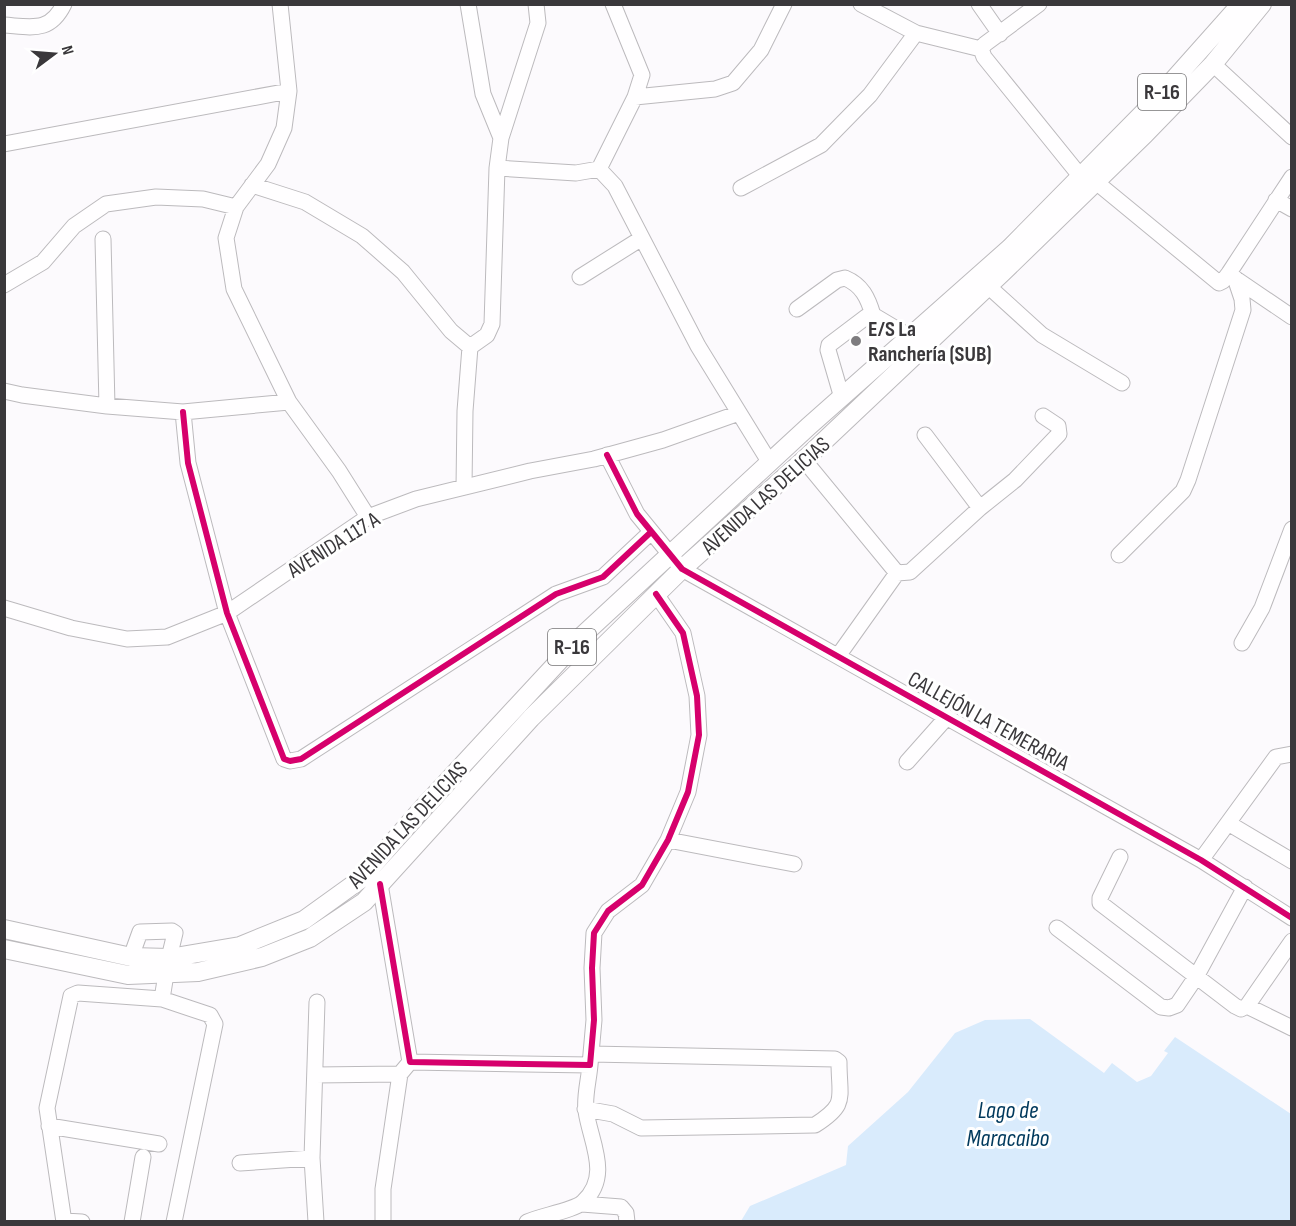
<svg xmlns="http://www.w3.org/2000/svg" width="1296" height="1226" font-family="'Sofia Sans Condensed',sans-serif">
  <style>
    .water { fill: #d9ebfc }
    .lines { fill: none; stroke-linecap: round; stroke-linejoin: round }
    .minor-casing { stroke: #bcbabd; stroke-width: 17 }
    .major-casing { stroke: #bcbabd; stroke-width: 20 }
    .minor { stroke: #fffeff; stroke-width: 15 }
    .major { stroke: #fffeff; stroke-width: 18 }
    .cycleway-casing { stroke: #fff; stroke-width: 10 }
    .cycleway { stroke: #d6006c; stroke-width: 6 }
    .poi-dot { fill: #7e7c7f; stroke: #fff; stroke-width: 2 }
    .labels { text-anchor: middle; stroke-width: 6; stroke-linejoin: round; paint-order: stroke }
    .shield { fill: #fff; stroke: #757476; stroke-width: 1.5 }
    .shield-label { font-size: 21px; font-weight: bold; fill: #3a383b }
    .poi-label { font-size: 22px; font-weight: bold; fill: #3a383b; stroke: #fff; text-anchor: start }
    .street-label { font-size: 22px; fill: #3a383b; stroke: #fff }
    .water-label { font-size: 24px; font-style: italic; fill: #00395c; stroke: #fff }
  </style>
  <rect width="100%" height="100%" fill="#fcfafd"/>
  <path class="water" d="M1030,1019L1104,1073L1112,1063L1137,1082L1151,1076L1168,1053L1164,1051L1175,1037L1291,1114V1221H741L750,1206L846,1165L848,1146L908,1092L955,1033L985,1020Z"/>
  <g class="lines">
    <g class="minor-casing">
      <path id="minor" d="M280,4L289,91L284,128L268,164L236,207L226,238L234,289L289,402L339,471L368,517
        M468,4L483,94L501,138L497,168L492,324L487,335L470,347
        M613,4L642,75L635,97L599,169L615,186L698,346L770,463
        M861,4L916,33L981,49
        M979,4L1000,34
        M4,25C32,27 50,33 64,4
        M981,49L984,57L1081,177
        M981,49L985,44L1039,4
        M1213,64L1292,137
        M635,97L715,89L733,83L761,50L784,4
        M501,138L538,23L536,4
        M4,144L289,91
        M497,168L576,173L599,169
        M1096,182L1219,283L1223,281L1229,273L1292,177
        M252,185L305,202L362,236L403,272L451,331L470,347L465,411L464,487
        M741,188L821,145L870,95L916,33
        M1276,200L1292,209
        M103,239L107,406
        M580,277L642,238
        M1233,277L1292,317
        M4,285L43,262L74,226L106,204L156,197L203,199L236,207
        M988,286L1042,335L1122,383
        M797,309L837,280L845,278C862,285 868,298 873,315
        M4,391L22,395L107,406L183,412L289,402
        M842,398L828,350L829,345L866,317L873,315L910,337
        M183,412L188,463L227,613L284,759L290,761L301,759L556,594L603,577L651,532
        M925,435L980,508
        M607,455L637,514L682,569L1201,860L1292,918
        M804,460L897,573L910,572L980,508L1015,480L1059,434L1058,426L1043,416
        M1119,555L1183,491L1188,480L1243,310L1242,299L1235,278
        M4,608L71,628L127,639L167,637L227,613L368,517L416,499L530,471L594,459L663,440L739,413
        M1242,643L1262,608L1292,529
        M838,656L897,573
        M907,762L947,717
        M1228,823L1292,861
        M668,840L794,864
        M1120,857L1100,898V903L1235,1006L1241,1009L1247,1006L1292,941
        M1201,860L1276,757L1292,754
        M380,884L410,1062L590,1065L594,1020L592,968L594,933L608,911L642,885L668,840L688,792L699,735L697,696L683,633L656,594
        M1057,928L1161,1007L1169,1008L1177,1005L1196,977L1245,887
        M131,957L140,932L172,931L175,933L169,958
        M166,974L162,999L210,1015L215,1024L174,1222
        M1247,1006L1292,1028
        M315,1075L400,1074
        M585,1109L613,1114L641,1128L815,1125C848,1104 839,1099 839,1062L835,1059L591,1054
        M49,1126L159,1144
        M240,1163L312,1158
        M582,1204L621,1207L626,1213L627,1222
        M64,1221L82,1222
        M64,1222L47,1108L71,996L78,993L162,999
        M132,1222L143,1157
        M316,1222L312,1158L317,1002
        M383,1222V1189L400,1074L410,1062
        M527,1222C540,1216 575,1210 583,1202C612,1176 590,1141 586,1111C584,1097 589,1079 590,1065"/>
    </g>
    <g class="major-casing">
      <path id="major" d="M4,929L131,957L169,958L240,946L304,920L361,879L420,811L583,635L809,426L1010,248L1152,104L1241,4
        M4,949L128,975L198,972L262,957L310,938L364,902L531,718L682,569L804,460L1002,273L1145,134L1213,64L1262,4"/>
    </g>
    <use href="#minor" class="minor"/>
    <use href="#major" class="major"/>
    <g class="cycleway-casing">
      <path id="cycleway" d="M183,412L188,463L227,613L284,759L290,761L301,759L556,594L603,577L651,532
        M607,455L637,514L682,569L1201,860L1292,918
        M380,884L410,1062L590,1065L594,1020L592,968L594,933L608,911L642,885L668,840L688,792L699,735L697,696L683,633L656,594"/>
    </g>
    <use href="#cycleway" class="cycleway"/>
  </g>
  <circle class="poi-dot" cx="856" cy="341" r="6"/>
  <g class="labels">
    <g class="shield">
      <rect x="1138" y="74" width="48" height="36" rx="4.5"/>
      <rect x="548" y="629" width="48" height="36" rx="4.5"/>
    </g>
    <g class="shield-label">
      <text x="1162" y="99">R-16</text>
      <text x="572" y="654">R-16</text>
    </g>
    <g class="poi-label">
      <text x="868" y="336">E/S La<tspan x="868" dy="25">Ranchería (SUB)</tspan></text>
    </g>
    <g class="street-label">
      <text transform="translate(765 495) rotate(-42)" y="8">AVENIDA LAS DELICIAS</text>
      <text transform="translate(333 544) rotate(-32)" y="8">AVENIDA 117 A</text>
      <text transform="translate(989 720) rotate(29)" y="8">CALLEJÓN LA TEMERARIA</text>
      <text transform="translate(407 824) rotate(-47)" y="8">AVENIDA LAS DELICIAS</text>
    </g>
    <g class="water-label">
      <text x="1008" y="1118">Lago de<tspan x="1008" dy="28">Maracaibo</tspan></text>
    </g>
  </g>
  <rect width="1296" height="1226" fill="none" stroke="#3a383b" stroke-width="12"/>
  <g transform="translate(54 54) rotate(74)" stroke="#ffffff" stroke-width="4.5" paint-order="stroke">
  <path d="M0-4.5L10 22L0 15L-10 22Z" fill="#3a383b"/>
  <text y="-9" font-size="16" font-weight="bold" text-anchor="middle" fill="#3a383b">N</text>
  </g>
</svg>
